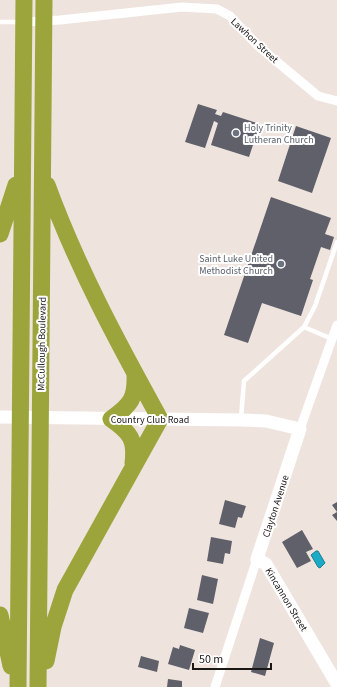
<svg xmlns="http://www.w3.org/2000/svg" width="337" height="687" font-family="'Source Sans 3',sans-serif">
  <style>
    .water { fill: #1babc6; stroke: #1b7f91 }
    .building { fill: #5f606a }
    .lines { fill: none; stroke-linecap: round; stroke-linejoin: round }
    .lane { stroke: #fff; stroke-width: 4.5 }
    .street { stroke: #fff; stroke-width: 9 }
    .secondary { stroke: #fff; stroke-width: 13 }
    .highway { stroke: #9ca53b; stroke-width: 17 }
    .worship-dot { fill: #6b7280; stroke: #fff; stroke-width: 1.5 }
    .labels { text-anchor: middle; stroke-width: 4; stroke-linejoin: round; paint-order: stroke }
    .street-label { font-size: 10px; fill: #1b1715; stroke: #fff }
    .worship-label { font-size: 10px; fill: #5b616d; stroke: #fff; text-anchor: start }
  </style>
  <rect width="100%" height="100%" fill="#efe3de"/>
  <path class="water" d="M316,551H318L325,563L320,568L318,567L311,555Z"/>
  <path class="building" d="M198,104L217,110L215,114L221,116L223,112L260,124L249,157L211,145L218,123L214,121L205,148L185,142Z
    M296,126L331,138L312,193L278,181Z
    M271,197L331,218L325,234L334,237L330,250L321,247L310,279L313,280L301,316L262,303L248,343L224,335Z
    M225,500L246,506L242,518L238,517L235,528L219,524Z
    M337,502V521L332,515L337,512L332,505Z
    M302,530L313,549L306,552L311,561L297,568L282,542Z
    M211,537L232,541L230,554L225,553L223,564L207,561Z
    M202,575L218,579L213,604L197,600Z
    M189,608L209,613L203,633L184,628Z
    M260,638L274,643L265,676L251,672Z
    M180,645L195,650L189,670L168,664L173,647L179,649Z
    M141,656L159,661L157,672L138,667Z
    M168,679L182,681V687H167Z"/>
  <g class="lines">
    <path class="lane" d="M0,22H20
      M304,327L315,306L337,242
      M241,418L244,381L304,327L332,339"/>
    <path class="street" d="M24,22L60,20L182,7L217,9L230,16L257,45L318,96L337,101
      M300,429L337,325
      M215,687L257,559"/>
    <path class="secondary" d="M0,417L241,420L266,421L300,429L257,559L266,564L337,684"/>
    <path class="highway" d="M0,234L16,185
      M133,463C136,440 130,432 111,419C131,405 136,398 135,374
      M0,615L11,666
      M46,661L53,627L65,590L160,419C118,343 77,267 47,185
      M18,687L24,0
      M38,687L44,0"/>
  </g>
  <g class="worship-dot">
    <circle cx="236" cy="133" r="4"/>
    <circle cx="281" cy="264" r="4"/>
  </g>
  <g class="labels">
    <g class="street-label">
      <text transform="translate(255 40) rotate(43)" y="4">Lawhon Street</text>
      <text transform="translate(41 344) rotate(-89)" y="4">McCullough Boulevard</text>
      <text x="150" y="423">Country Club Road</text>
      <text transform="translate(275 506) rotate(-72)" y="4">Clayton Avenue</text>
      <text transform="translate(287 599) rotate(59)" y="4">Kincannon Street</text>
    </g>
    <g class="worship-label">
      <text x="244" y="131">Holy Trinity<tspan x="244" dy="12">Lutheran Church</tspan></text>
      <text x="273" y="262" text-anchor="end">Saint Luke United<tspan x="273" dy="12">Methodist Church</tspan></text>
    </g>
  </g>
  <path d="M193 663v6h78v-6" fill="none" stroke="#1b1715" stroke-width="2"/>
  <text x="199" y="663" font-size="12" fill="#1b1715" stroke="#ffffff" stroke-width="3" paint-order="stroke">50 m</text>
</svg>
